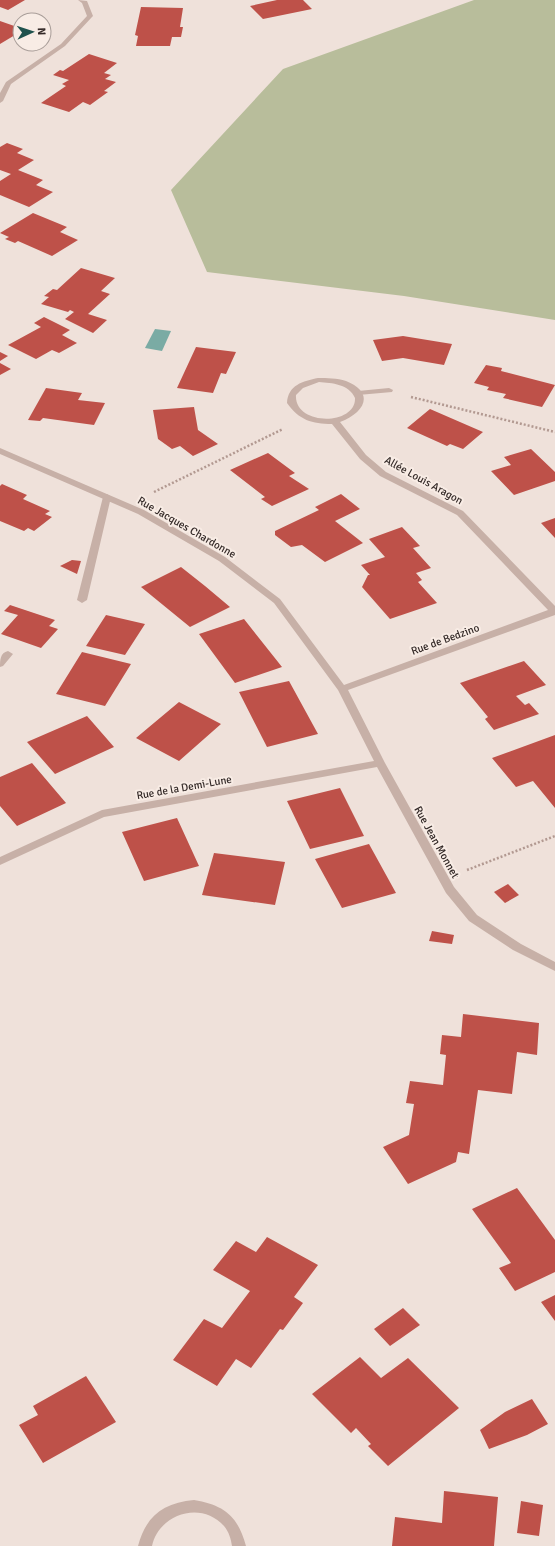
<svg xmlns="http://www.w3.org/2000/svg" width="555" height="1546" font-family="Signika,sans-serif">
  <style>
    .green { fill: #b8bd9b }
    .water { fill: #7aaba4 }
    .building { fill: #be5149 }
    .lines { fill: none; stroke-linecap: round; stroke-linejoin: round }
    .path { stroke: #b29991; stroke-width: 2.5; stroke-dasharray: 2 2; stroke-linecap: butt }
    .service { fill: #c7b0a7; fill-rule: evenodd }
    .minor { fill: #c7b0a7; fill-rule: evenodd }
    .labels { text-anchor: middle; stroke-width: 4; stroke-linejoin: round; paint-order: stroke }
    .street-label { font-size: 11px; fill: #332927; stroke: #f8ece5 }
  </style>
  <rect width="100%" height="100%" fill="#efe1da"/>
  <path class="green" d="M474,0H555V320L404,296L207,272L171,190L283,69Z"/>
  <path class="water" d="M155,329L171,331L162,351L145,348Z"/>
  <path class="building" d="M0,0H25L8,10L0,7Z
    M277,0H303L312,9L263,19L250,6Z
    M141,7L183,8L180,27H183L181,37H172L170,46H136L138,36L135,35Z
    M0,21L20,28V32L0,44Z
    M89,54L117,63L104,73L111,75L105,79L116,82L104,91L108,92L90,105L83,102L69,112L41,103L66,86L62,84L69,80L53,75L60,70L63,71Z
    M7,143L23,149L17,153L34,160L18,170L43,180L36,185L53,192L29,207L0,195V181L11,174L0,170V147Z
    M33,213L67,227L60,232L78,240L52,256L18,241L15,243L5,239L9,237L0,233Z
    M81,268L115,278L101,291L110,294L88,314L107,320L93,333L65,319L74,312L70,310L68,312L41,304L49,297L44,296L53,289L57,290Z
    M44,317L70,330L62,335L77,343L59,353L52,350L36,359L8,345L41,327L34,323Z
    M403,336L452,344L444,365L403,358L382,361L373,340Z
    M196,347L236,352L226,374L221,373L213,393L177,388Z
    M0,352L8,356L0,361Z
    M0,363L11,369L0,375Z
    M486,365L502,368L501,371L555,385L542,407L503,398L506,394L487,390L489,387L474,383Z
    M46,388L82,393L78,400L105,403L94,425L43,418L40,421L28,420Z
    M194,407L198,430L218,444L193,456L180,446L172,449L158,439L153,410Z
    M430,409L483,432L463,449L450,444L447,446L407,428Z
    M531,449L555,472V481L514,495L491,471L511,465L504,457Z
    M268,453L295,473L289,476L309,489L272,506L261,499L265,497L230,470Z
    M2,484L27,495L23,499L50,511L45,514L52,517L34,531L28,528L24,531L0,521V486Z
    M341,494L360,509L335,521L363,543L325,562L302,545L291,547L275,535V531L319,510L315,507Z
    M555,518V538L541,523Z
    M402,527L420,546L413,548L431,568L416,573L422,580L418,582L437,603L390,619L362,587L368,575H370L361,565L385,557L369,539Z
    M72,560L81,561L77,574L60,566Z
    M181,567L205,586L230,607L190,627L141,587Z
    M10,605L55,620L49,626L58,629L41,648L1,634L18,615L4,611Z
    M106,615L145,624L125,655L86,646Z
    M244,619L282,667L235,683L199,634Z
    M82,652L131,664L105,706L56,694Z
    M524,661L546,685L516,696L525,705L529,703L539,714L494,730L485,719L488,717L460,683Z
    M289,681L318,734L267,747L239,692Z
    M179,702L221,724L179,761L136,738Z
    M87,716L114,747L55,774L27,742Z
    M555,735V808L533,781L516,787L492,758Z
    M32,763L66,803L17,826L0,806V777Z
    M340,788L364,836L310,849L287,801Z
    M177,818L199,866L144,881L122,832Z
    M369,844L396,893L342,908L315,859Z
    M214,853L285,862L275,905L202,895Z
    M508,884L519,895L505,903L494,892Z
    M432,931L454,935L452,944L429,941Z
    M463,1014L539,1023L537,1055L517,1052L512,1094L478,1090L469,1154L458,1152L456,1162L408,1184L383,1147L409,1135L414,1104L406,1103L410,1081L443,1085L446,1055L440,1054L442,1035L461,1037Z
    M517,1188L555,1240V1272L515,1291L499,1268L511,1263L472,1209Z
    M267,1237L318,1265L294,1297L303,1303L283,1330L280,1329L251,1368L236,1359L217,1386L173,1360L204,1319L222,1328L250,1291L213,1270L236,1241L256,1252Z
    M555,1295V1321L541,1302Z
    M403,1308L420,1325L390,1346L374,1329Z
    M360,1357L381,1378L408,1358L459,1408L388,1466L368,1446L371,1444L356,1428L351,1433L312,1394Z
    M86,1376L116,1422L43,1463L19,1425L38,1415L33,1406Z
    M532,1399L548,1424L527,1435L489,1449L480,1430L505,1412Z
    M444,1491L498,1497L494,1546H392L395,1517L442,1523Z
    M521,1501L543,1505L539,1536L517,1533Z"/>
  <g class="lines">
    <path class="path" d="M411,397L555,432
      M154,492L283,429
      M467,870L555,836"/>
    <path class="service" d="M389,388L393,390L392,392L358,395L354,393L358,391Z
      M107,494L111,497L87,600L82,603L77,600L103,497Z
      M8,651L13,654L3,666L0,667C0,660 0,653 8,651Z"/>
    <path class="minor" d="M78,0L87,1L93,16L92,17L65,46L11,84L3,101L0,103V93L6,82L61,44L87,16L82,3Z
      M318,378C327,378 337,378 346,381C376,393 364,413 340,422L366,455L386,472L463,511L555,606V615L348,690L385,763L454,887L477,915L521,944L555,962V971L513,950L469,921L446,893L377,767L104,817L0,865V857L102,810L374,761L338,690L274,603L219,561L138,514L0,454V448L144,510L225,557L280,599L344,685L548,610L457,515L380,476L360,459L332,424C312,424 299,420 287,403C288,385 303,381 318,378ZM319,382C332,383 349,384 355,398C356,426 294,426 296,395L303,388Z
      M194,1500C224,1505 238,1516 246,1546H232C231,1539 229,1532 224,1526C201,1500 159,1514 152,1546H138C146,1516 163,1503 194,1500Z"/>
  </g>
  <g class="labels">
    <g class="street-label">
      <text transform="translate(424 480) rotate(29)" y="4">Allée Louis Aragon</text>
      <text transform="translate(187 527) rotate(30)" y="4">Rue Jacques Chardonne</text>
      <text transform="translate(445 639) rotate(-20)" y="4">Rue de Bedzino</text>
      <text transform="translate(184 787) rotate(-10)" y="4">Rue de la Demi-Lune</text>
      <text transform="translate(437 842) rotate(61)" y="4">Rue Jean Monnet</text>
    </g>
  </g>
  <g transform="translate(32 32) rotate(87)"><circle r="19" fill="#f8ece5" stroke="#a99e99"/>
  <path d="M0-3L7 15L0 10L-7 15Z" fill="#1f524d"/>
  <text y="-6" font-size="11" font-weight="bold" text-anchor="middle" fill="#332927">N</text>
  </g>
</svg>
